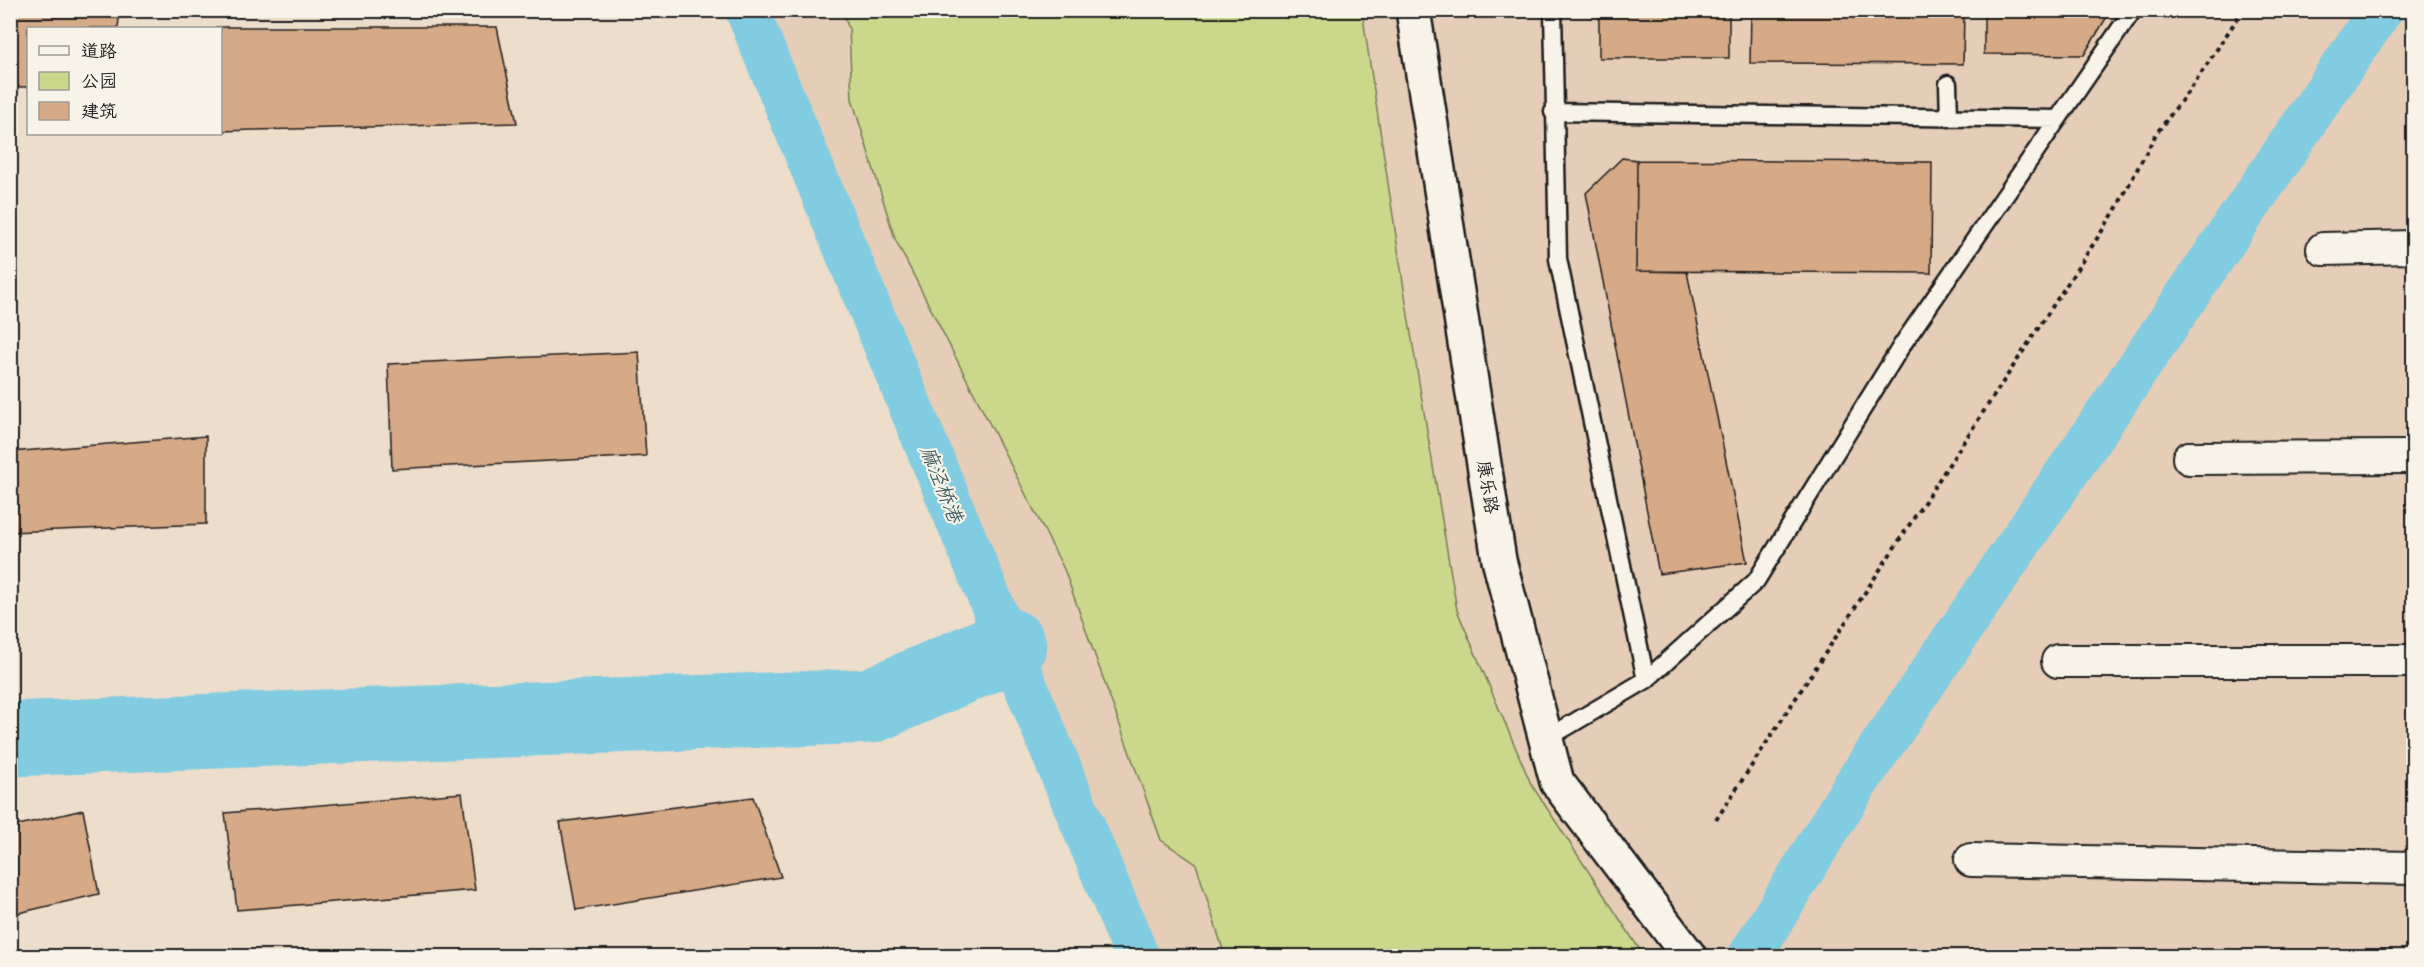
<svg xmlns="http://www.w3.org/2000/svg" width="2424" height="967" font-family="Itim,'LXGW WenKai TC',sans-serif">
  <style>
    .built { fill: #e6cdb7 }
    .green { fill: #cbd88b; stroke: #747a54; stroke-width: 1.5 }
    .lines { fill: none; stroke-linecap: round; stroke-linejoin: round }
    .canal { stroke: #81cce1; stroke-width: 44 }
    .river { stroke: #81cce1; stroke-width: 75 }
    .building { fill: #d6a987; stroke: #1c1c1c; stroke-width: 1.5 }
    .lane-casing { stroke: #1c1c1c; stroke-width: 21 }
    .street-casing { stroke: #1c1c1c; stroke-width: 36 }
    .secondary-casing { stroke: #1c1c1c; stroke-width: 38 }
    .path { stroke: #1c1c1c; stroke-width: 4; stroke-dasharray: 4.5 4.5; stroke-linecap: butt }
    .lane { stroke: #f7f3e8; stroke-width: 16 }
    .street { stroke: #f7f3e8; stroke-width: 32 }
    .secondary { stroke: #f7f3e8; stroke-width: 33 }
    .labels { text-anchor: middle; stroke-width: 4.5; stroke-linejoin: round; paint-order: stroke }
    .street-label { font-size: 18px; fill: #1c1c1c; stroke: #f7f3e8 }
    .water-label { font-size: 20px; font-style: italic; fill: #3f5a61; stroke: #f7f3e8 }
  </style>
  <rect width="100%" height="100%" fill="#edddcb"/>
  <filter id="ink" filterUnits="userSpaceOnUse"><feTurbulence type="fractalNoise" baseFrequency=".0167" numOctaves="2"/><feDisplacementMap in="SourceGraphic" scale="12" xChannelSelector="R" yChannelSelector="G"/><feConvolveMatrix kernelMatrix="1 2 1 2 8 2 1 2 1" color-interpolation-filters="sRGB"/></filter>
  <g filter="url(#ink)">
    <path class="built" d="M747,11H2413V956H1137Z"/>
    <path class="green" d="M842,11H1362L1409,322L1457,610L1531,784L1644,956H1225L1196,864L1161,840L1064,569L895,239L852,99L849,29Z"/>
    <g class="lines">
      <path class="canal" d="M747,10L1137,956
        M1750,956L1855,785L2381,10"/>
      <path class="river" d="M10,739L870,706L1009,646"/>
    </g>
    <path class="building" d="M10,10H120L118,28H28V87H10Z
      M1599,10H1729V58H1599Z
      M1751,10H1964L1963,64L1750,63Z
      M1984,10H2111L2084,55L1984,54Z
      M215,27H497L517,123L220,131V28Z
      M1622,158L1637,160L1636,271L1687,272L1747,562L1659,574L1586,193Z
      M1637,160L1932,162L1931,273L1636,271Z
      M639,352L646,456L392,469L388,364Z
      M206,436V524L10,532V452Z
      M462,793L475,890L237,910L225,813Z
      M753,797L781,877L576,910L560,822Z
      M83,810L99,894L10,915V827Z"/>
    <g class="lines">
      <g class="lane-casing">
        <path id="lane" d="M1553,10L1558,259L1646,680
          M1948,84L1949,118
          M1553,112L2058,119
          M1546,739L1646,680L1756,581L1902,345L2133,10"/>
      </g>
      <g class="street-casing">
        <path id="street" d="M2323,249L2414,247
          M2189,458L2414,457
          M2058,661H2414
          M1971,860L2414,868"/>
      </g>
      <g class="secondary-casing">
        <path id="secondary" d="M1413,10L1499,560L1557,782L1689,956"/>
      </g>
      <path class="path" d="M1716,820L2115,211L2156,134L2194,84L2243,10"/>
      <use href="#lane" class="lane"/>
      <use href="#street" class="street"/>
      <use href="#secondary" class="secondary"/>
    </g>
  </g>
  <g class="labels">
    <g class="street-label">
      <text transform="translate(1488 487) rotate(81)" y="6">康乐路</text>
    </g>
    <g class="water-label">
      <text transform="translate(942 484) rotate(68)" y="7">麻泾桥港</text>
    </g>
  </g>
  <rect width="2424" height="967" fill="none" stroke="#f7f3e8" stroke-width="36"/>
  <rect x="18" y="18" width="2388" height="931" fill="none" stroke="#1c1c1c" stroke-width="2" filter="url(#ink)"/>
  <rect x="27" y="27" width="195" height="108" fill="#f7f3e8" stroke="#9f9d96" stroke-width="1.5"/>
  <rect x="39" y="46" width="30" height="9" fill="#f7f3e8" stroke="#9f9d96" stroke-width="1.5"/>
  <text x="81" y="57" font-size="18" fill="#1c1c1c">道路</text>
  <rect x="39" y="72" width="30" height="18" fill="#cbd88b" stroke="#9f9d96" stroke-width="1.5"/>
  <text x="81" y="87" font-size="18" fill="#1c1c1c">公园</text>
  <rect x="39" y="102" width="30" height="18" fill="#d6a987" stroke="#9f9d96" stroke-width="1.5"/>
  <text x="81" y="117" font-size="18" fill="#1c1c1c">建筑</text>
</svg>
